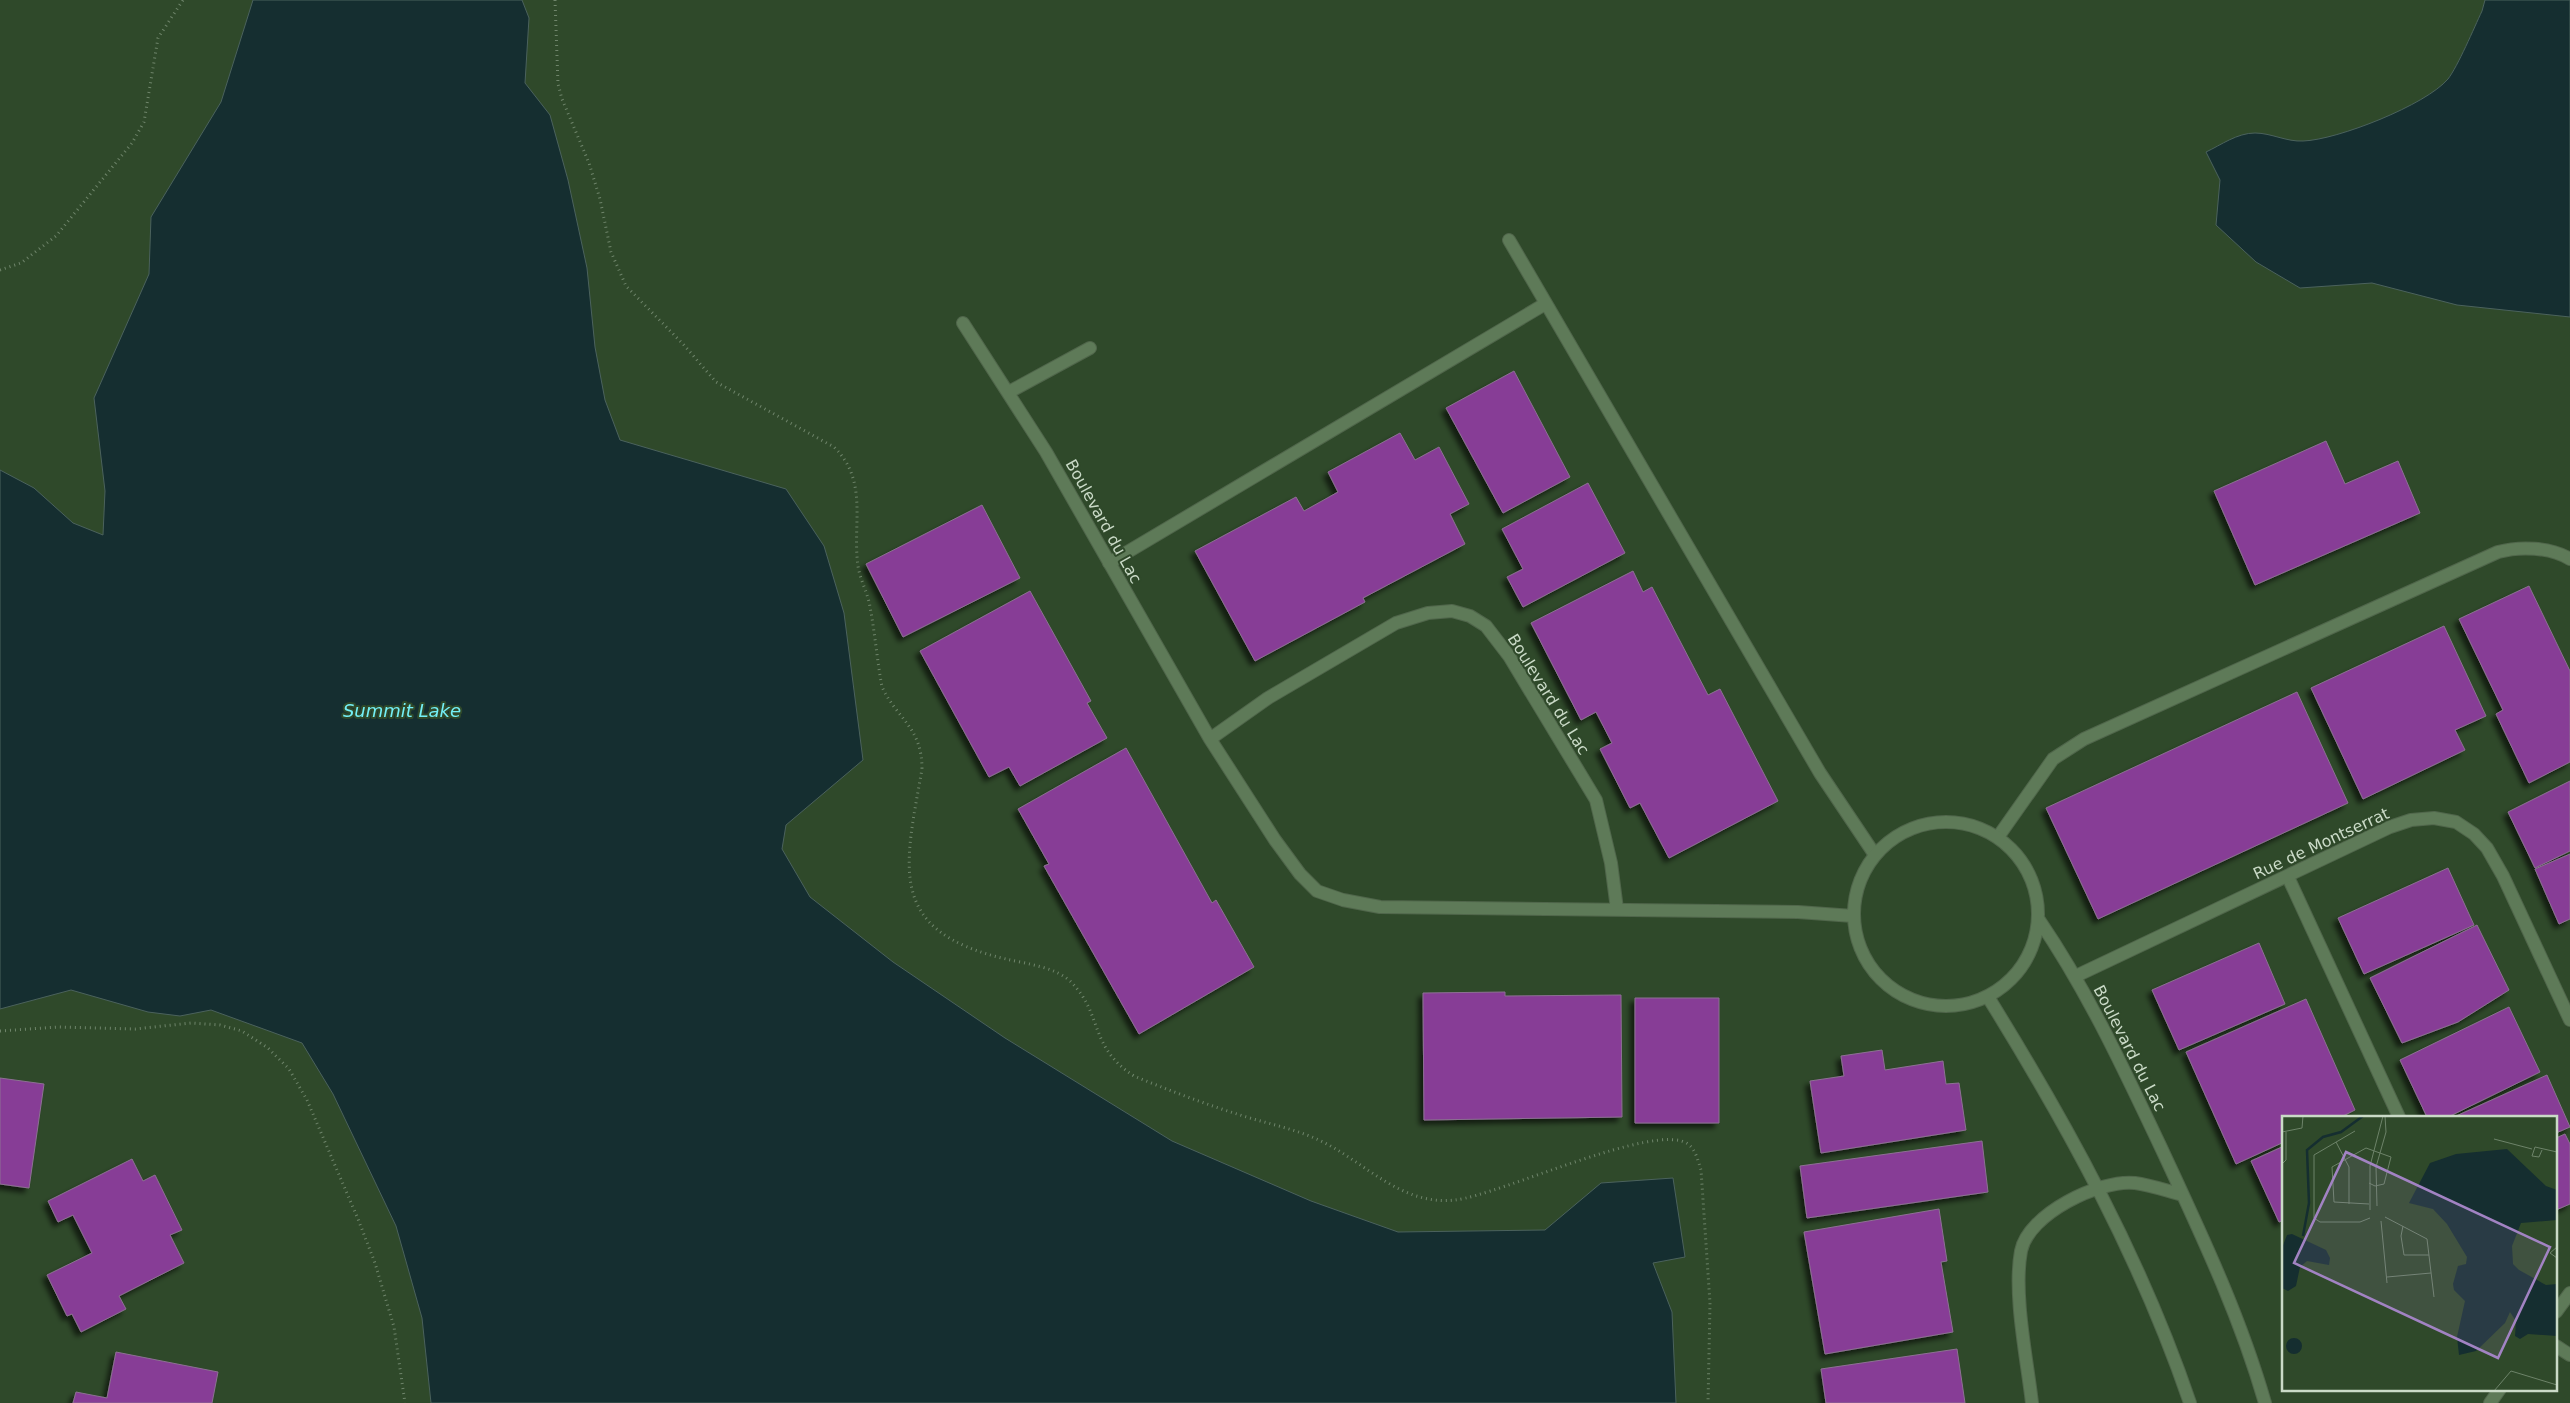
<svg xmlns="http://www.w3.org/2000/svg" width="2570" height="1403" font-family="'DejaVu Sans',sans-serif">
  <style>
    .water { fill: #152e30; stroke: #4b625d }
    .building { fill: #873c96; stroke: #8d7193; filter: url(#shadow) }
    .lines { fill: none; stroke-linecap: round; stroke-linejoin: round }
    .lane-casing { stroke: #50664b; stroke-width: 14 }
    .street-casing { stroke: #50664b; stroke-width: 14 }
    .path { stroke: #6f856b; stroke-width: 3; stroke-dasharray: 1 4; stroke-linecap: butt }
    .lane { stroke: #5e7a58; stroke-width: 12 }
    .street { stroke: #5e7a58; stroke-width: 12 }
    .labels { text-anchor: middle; stroke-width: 4; stroke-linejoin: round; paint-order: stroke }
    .street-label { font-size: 16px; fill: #cadac7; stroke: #2f492a }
    .water-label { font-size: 18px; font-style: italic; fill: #73eff6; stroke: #2f492a }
    .inset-river { fill: none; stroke: #152e30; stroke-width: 2.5 }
    .inset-road { fill: none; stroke: #6d8369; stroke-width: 1 }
    .view { fill: #a283c3; fill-opacity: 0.15; stroke: #a283c3; stroke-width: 2.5 }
    .inset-edge { fill: none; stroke: #cadac7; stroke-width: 2.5 }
  </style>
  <defs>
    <filter id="shadow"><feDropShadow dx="-4.5" dy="4.5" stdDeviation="2.5" flood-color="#0009"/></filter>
  </defs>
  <rect width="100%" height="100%" fill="#2f492a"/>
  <path class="water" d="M253,0H522L529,18L525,83L550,115L568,180L587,268L595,347L605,400L620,440L786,489L824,546L844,613L863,760L786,825L782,849L810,897L893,962L1005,1038L1172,1141L1311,1201L1398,1232L1545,1230L1601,1183L1673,1178L1685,1257L1653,1263L1672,1312L1676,1403H431L422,1318L396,1226L333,1094L302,1043L211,1010L180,1016L148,1012L71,990L0,1009V470L34,488L73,523L103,535L105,491L94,398L149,274L151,217L221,102Z
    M2485,0H2570V317L2457,305L2372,283L2300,288L2256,262L2216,225L2220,180L2206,152C2221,145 2237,133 2255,133C2271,133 2287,142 2303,141C2337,140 2426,105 2448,79C2458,66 2474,28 2482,11Z"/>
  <path class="building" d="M1514,371L1570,477L1503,513L1446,408Z
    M1400,433L1415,460L1439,447L1469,504L1450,514L1465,544L1363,598L1365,602L1255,661L1195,551L1296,497L1304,511L1338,492L1328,472Z
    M2326,441L2345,484L2398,461L2420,513L2255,585L2214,491Z
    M1588,483L1625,553L1523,607L1507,577L1523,569L1502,529Z
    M982,505L1020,578L903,637L866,564Z
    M1633,571L1643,592L1652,587L1708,695L1720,689L1778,801L1669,858L1640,803L1630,808L1600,749L1612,743L1596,712L1581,720L1531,623Z
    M2529,586L2570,671V762L2529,783L2496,714L2503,710L2459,619Z
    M1030,591L1091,701L1087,703L1107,738L1020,786L1009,767L989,777L920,651Z
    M2444,626L2486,716L2455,730L2465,750L2363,799L2311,688Z
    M2297,692L2348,803L2098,919L2046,808Z
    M1126,748L1212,903L1216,900L1254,967L1139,1034L1044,866L1049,864L1018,809Z
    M2570,781V851L2535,868L2508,812Z
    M2570,854V919L2559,924L2535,869Z
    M2448,868L2474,925L2364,974L2338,918Z
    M2477,925L2509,990L2458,1022L2402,1043L2370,978Z
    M2259,943L2285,1004L2179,1050L2152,990Z
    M1505,992V996L1621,995L1622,1117L1424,1120L1423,993Z
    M1635,998H1719V1123H1635Z
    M2306,999L2355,1110L2341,1117H2284V1142L2236,1164L2186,1052Z
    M2509,1007L2540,1072L2448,1117H2427L2400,1060Z
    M1882,1050L1885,1070L1943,1061L1946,1084L1959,1083L1966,1130L1821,1153L1810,1081L1844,1076L1841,1056Z
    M2547,1075L2570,1127L2556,1133V1117H2454Z
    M0,1078L44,1084L29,1188L0,1184Z
    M2565,1134L2570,1144V1204L2556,1210V1138Z
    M1982,1141L1988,1192L1807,1218L1800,1166Z
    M2284,1146V1220L2279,1222L2251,1161Z
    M132,1159L143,1181L155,1175L182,1230L170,1235L184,1263L119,1296L126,1309L81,1332L72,1314L67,1316L47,1275L92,1253L73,1215L58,1222L48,1201Z
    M1939,1209L1947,1261L1941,1262L1953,1332L1825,1354L1804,1232Z
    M1957,1349L1965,1403H1826L1821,1369Z
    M116,1352L218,1372L212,1403H73L76,1392L107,1398Z"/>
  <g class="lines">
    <g class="lane-casing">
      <path id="lane" d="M1509,240L1820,773L1875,855
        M1109,563L1545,304
        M1998,837L2053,759L2084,739L2498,552C2520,546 2550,547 2570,559
        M2288,877L2399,1117
        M2556,1346L2570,1355"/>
    </g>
    <g class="street-casing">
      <path id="street" d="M963,323L1046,452L1210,739L1275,840L1300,874L1317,891L1343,900L1380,907L1798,912L1853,916
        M1009,392L1090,348
        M1210,739L1268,698L1396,623L1428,613L1452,611L1470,616L1486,626L1509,656L1596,800L1611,863L1617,909
        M1854 914a92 92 0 1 1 184 0a92 92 0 1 1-184 0Z
        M2039,920C2089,993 2126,1074 2164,1154C2202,1236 2240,1316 2265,1403
        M2076,976L2390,827L2411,820L2434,818L2456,822L2474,834L2487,848L2503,876L2570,1020
        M1988,997C2068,1126 2141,1259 2190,1403
        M2556,1312L2570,1293
        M2032,1403C2027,1359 2013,1294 2021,1251C2028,1214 2100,1179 2135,1183C2151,1185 2167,1191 2183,1195
        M2490,1403L2500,1389"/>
    </g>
    <path class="path" d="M555,0L558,84L562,99L589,163L600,199L611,252L626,286L683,344L716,382L834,447C869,481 852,524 858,566C860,580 868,593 870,607C875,633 877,660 882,687C897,719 922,727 922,769C905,867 885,931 1006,959C1027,964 1057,967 1072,983C1103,1015 1089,1047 1134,1076C1168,1090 1205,1104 1240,1115C1268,1124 1297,1129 1323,1142C1367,1164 1402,1206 1455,1200C1500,1195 1656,1121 1688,1144C1696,1150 1698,1161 1701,1170L1710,1303L1708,1403
      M0,270L21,263L56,236L132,143L144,122L158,38L183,0
      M0,1031L58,1027L135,1029L191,1023L220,1025L242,1031L268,1048L289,1069L307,1100L358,1219L375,1263L394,1327L405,1403"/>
    <use href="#lane" class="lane"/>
    <use href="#street" class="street"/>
  </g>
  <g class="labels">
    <g class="street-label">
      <text transform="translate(1104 521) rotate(61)" y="6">Boulevard du Lac</text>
      <text transform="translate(1549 694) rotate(58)" y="6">Boulevard du Lac</text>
      <text transform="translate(2321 843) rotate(-25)" y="6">Rue de Montserrat</text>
      <text transform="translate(2130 1048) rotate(63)" y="6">Boulevard du Lac</text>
    </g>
    <g class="water-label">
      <text x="402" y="717">Summit Lake</text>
    </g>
  </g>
  <g transform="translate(2282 1116)">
    <rect width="275" height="275" fill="#2f492a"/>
    <path d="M225,33L264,70L275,74V104L239,107L230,130L231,148L237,154L264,169L275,168V220L246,218L238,223L233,220L234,205L228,196L223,207L194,235L177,239L175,221L183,185L172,174L171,168L176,150L184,148L185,141L165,108L151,93L127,87L148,47L174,38ZM10,118L44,134L48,142L47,149L25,145L18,151L14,170L6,175L0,172V132L5,119ZM4 230a8 8 0 1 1 16 0a8 8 0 1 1-16 0Z" fill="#152e30"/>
    <path class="inset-river" d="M21,120L27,87L25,34L41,21L59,16L81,0"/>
    <path class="inset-road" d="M73,15L32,39V102L38,106H78L88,102M0,16L20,12L21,0M212,23L250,33M54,26L67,51V88M260,34L257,41L250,40L253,31L275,36M0,48L4,44V16M87,67L93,70L102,68L109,41L84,32L50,51L52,86L87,88M95,90L94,51L104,16L103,0M88,94V50L101,0M103,101L145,123L152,181M99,105L105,167M121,110L119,120L122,139H147M275,131L268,137L275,142M105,161L149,157M212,275L229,255L275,269"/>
    <path class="view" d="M64,36L268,131L216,242L12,147Z"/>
    <rect width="275" height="275" class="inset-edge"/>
  </g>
</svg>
